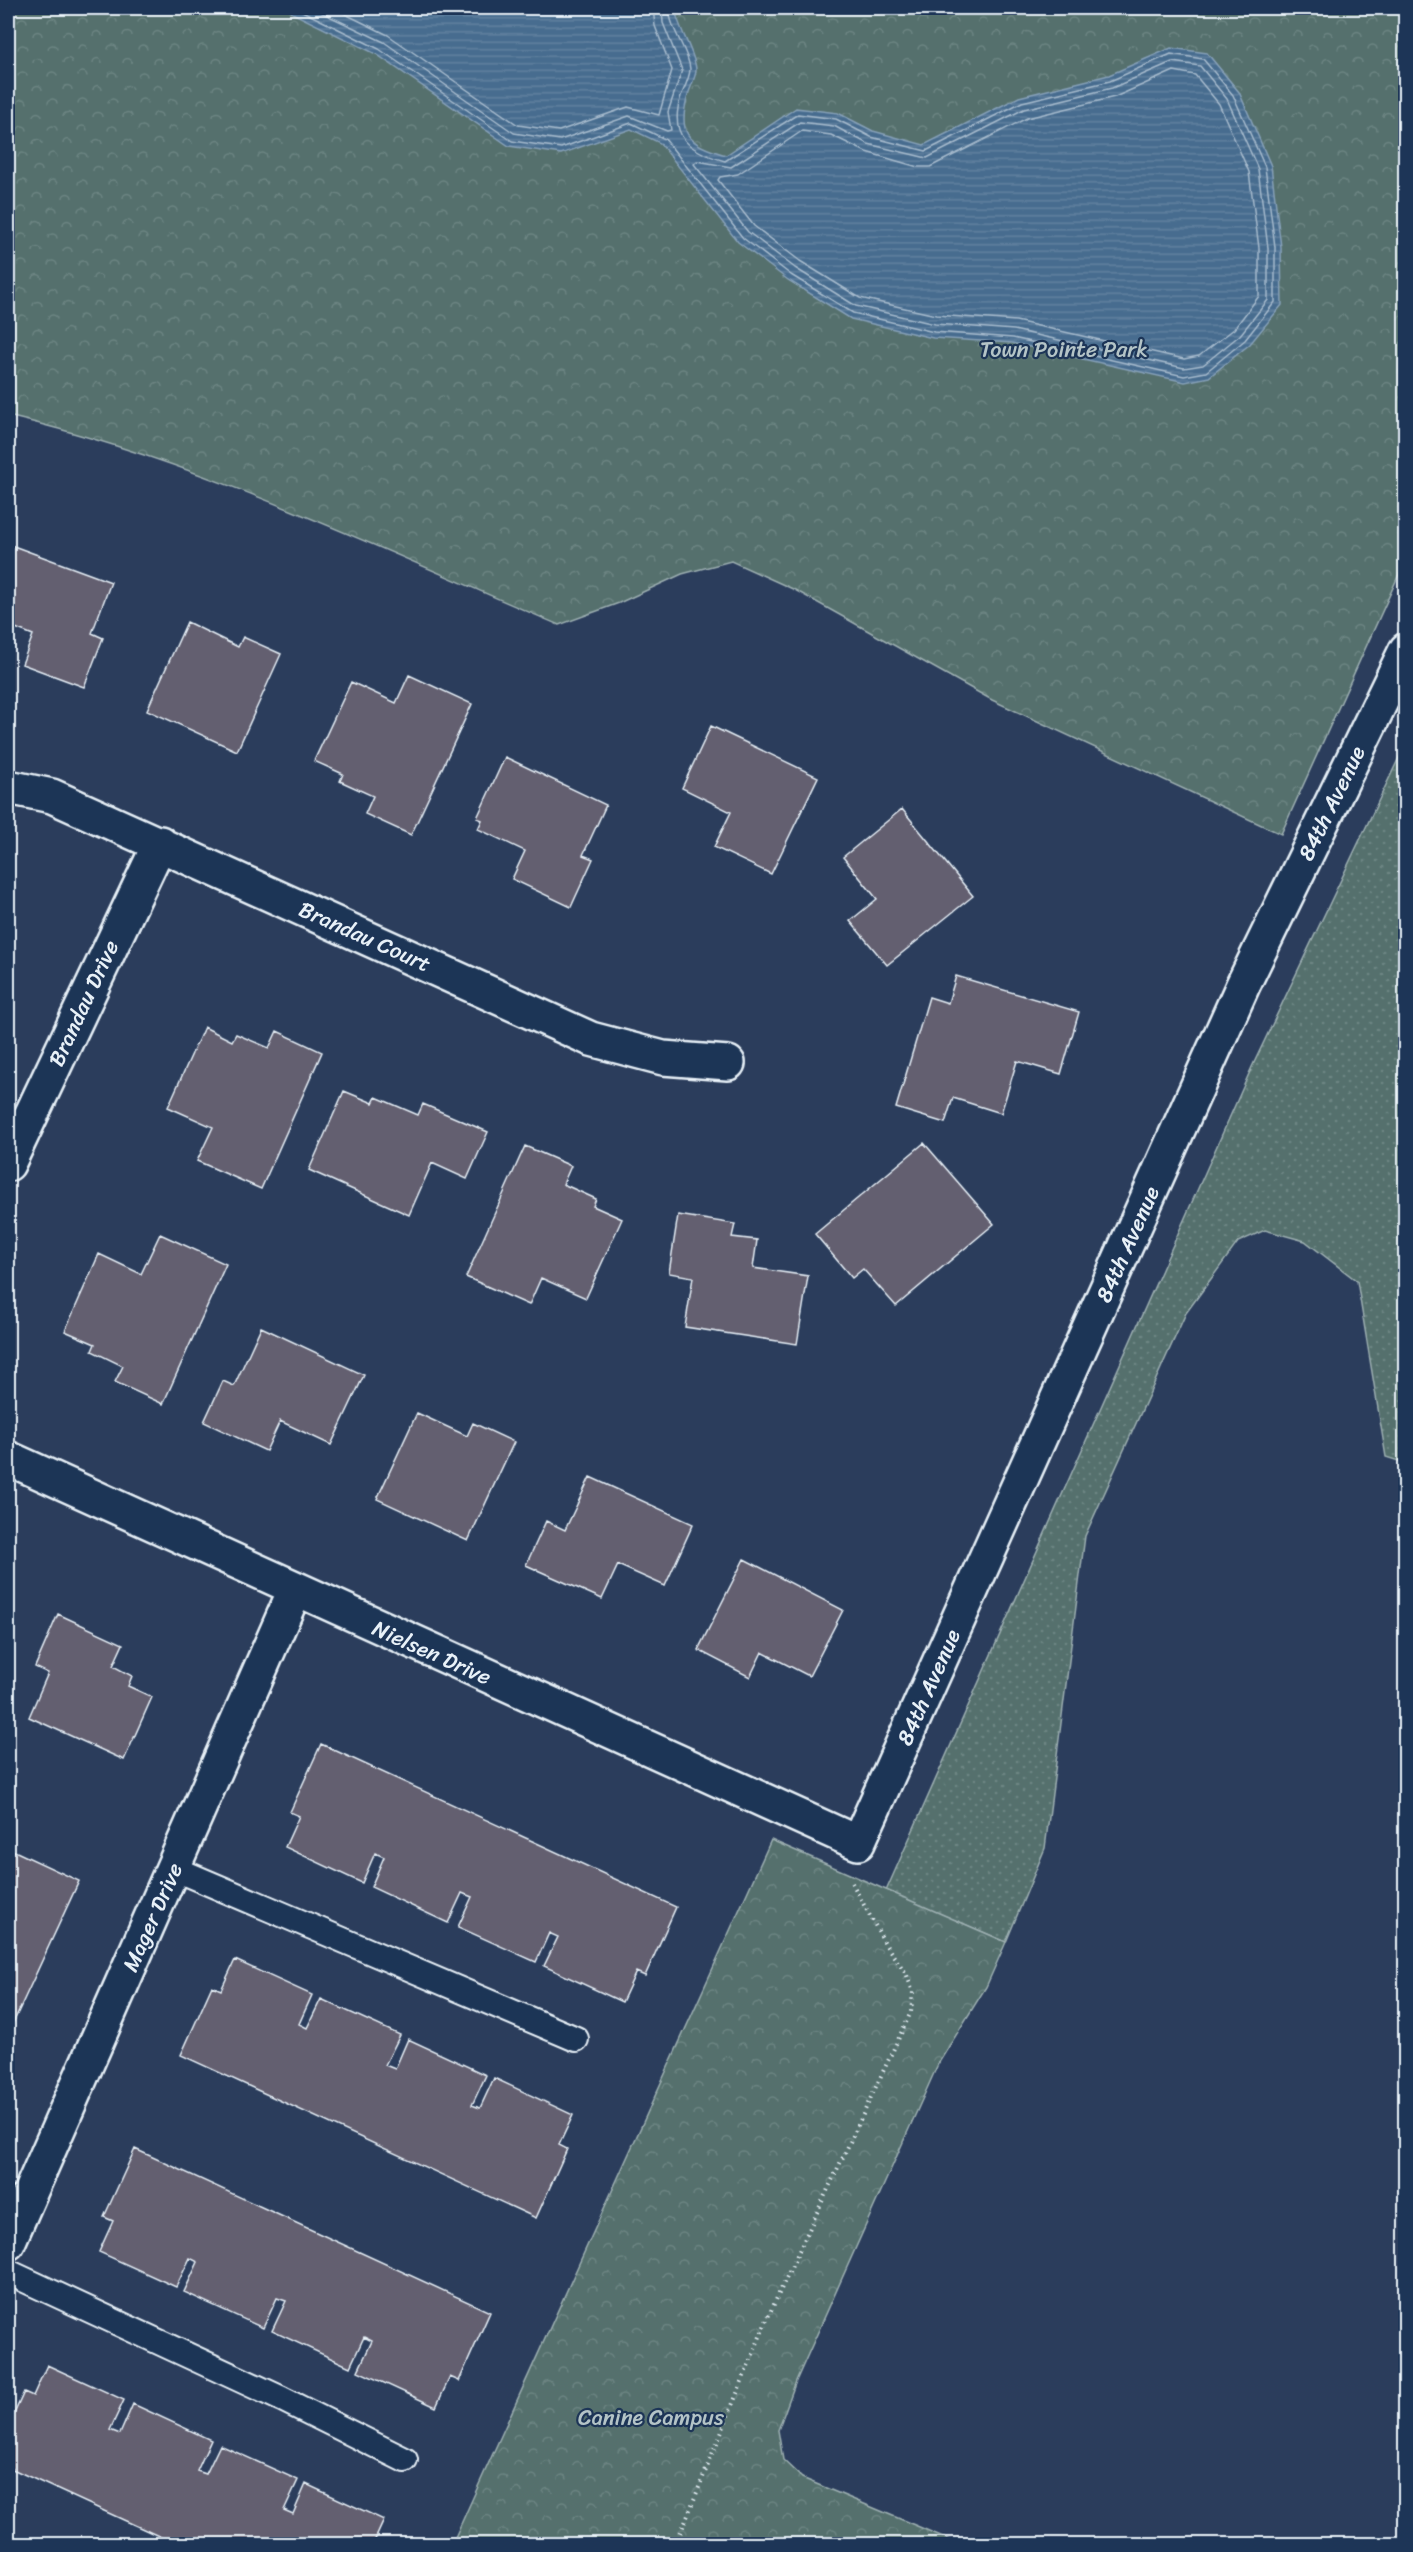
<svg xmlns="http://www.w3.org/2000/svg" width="1413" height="2552" font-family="Sriracha,sans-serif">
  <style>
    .grass { fill: url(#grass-dots); stroke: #9eb0b2; stroke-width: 1.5 }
    .park { fill: url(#park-crowns); stroke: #9eb0b2; stroke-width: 1.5 }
    .water { fill: url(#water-rules); stroke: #87a1b9; stroke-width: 1.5 }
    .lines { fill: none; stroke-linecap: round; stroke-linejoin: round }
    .shore { stroke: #a8bcce; stroke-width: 1.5 }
    .building { fill: #635e70; stroke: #e8f1f8; stroke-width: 1.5 }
    .service-casing { stroke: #e8f1f8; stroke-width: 28 }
    .minor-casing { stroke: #e8f1f8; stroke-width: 38 }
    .path { stroke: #e8f1f8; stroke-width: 4; stroke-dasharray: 1.5 4.5; stroke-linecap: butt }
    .service { stroke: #1d3557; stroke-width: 24 }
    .minor { stroke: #1d3557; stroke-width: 33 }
    .labels { text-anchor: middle; stroke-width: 4.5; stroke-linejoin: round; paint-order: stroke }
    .park-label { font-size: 22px; fill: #b4c4c7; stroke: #1d3557 }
    .street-label { font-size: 22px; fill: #e8f1f8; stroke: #1d3557 }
  </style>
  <defs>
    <pattern id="grass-dots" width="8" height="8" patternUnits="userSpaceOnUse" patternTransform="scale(1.5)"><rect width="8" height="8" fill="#54706d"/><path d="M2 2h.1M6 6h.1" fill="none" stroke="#6d8583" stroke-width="1.8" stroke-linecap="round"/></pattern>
    <pattern id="park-crowns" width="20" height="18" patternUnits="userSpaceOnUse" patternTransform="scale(1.5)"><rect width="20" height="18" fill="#54706d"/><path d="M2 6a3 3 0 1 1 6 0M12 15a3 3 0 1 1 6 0" fill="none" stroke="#6d8583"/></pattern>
    <pattern id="water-rules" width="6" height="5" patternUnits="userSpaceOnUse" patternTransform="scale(1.5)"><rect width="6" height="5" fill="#476c8f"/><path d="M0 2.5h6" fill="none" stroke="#6281a0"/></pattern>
  </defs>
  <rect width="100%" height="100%" fill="#2b3d5c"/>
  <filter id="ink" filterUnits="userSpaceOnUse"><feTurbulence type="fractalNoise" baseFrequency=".0167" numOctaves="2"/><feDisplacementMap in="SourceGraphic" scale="12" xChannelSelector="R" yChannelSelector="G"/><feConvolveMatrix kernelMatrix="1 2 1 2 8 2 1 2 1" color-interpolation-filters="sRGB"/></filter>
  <g filter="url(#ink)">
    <path class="grass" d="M1405,745V1463L1386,1457L1357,1281L1305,1241L1265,1230L1238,1242L1186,1313L1085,1536L1045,1848L1006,1942L886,1891L1252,1067Z"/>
    <path class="park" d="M8,8H1405V561L1281,834L992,700L795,590L731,561L682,574L619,603L559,625C380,549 197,460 8,416Z
      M771,1840L1006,1942L986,1987L938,2064L796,2381L778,2430L783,2460L802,2478L960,2544H452Z"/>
    <path class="water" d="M287,8H675C677,27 696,54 696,70C696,76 691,86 689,92C676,133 687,144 726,155L796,108L838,113L873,131L924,145L1019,97L1109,75L1171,48L1207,53L1239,92L1271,166L1281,247L1282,305L1250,344L1209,377L1185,382L1012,343L933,338L851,319L788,280L738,242L660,143L631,129L561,154L509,146L376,54L292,13Z"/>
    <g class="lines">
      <path class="shore" d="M296,8L379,49L512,141L561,148L631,123L665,139L743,238L791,275L853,313L934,332L1013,338L1184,376L1206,372L1245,340L1275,302V247L1265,167L1233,95L1203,59L1171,54L1110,81L1022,102L926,151L871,137L836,119L798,114L725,161C689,151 668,137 681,96C684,89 690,77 690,69C689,51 670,30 669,8
        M312,8L384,42L514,133L560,140L629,116L667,131L671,130L668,112L682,70L663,23L662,8
        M333,8L388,35L518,125L559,131L628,107L659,115L672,70L655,26L653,8
        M1172,62L1200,66L1227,99L1258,169L1268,248V300L1240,335L1203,365L1184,368L1014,330L935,324L856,306L795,268L748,232L694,164L697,161L731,167L800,122L834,126L868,144L927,158L1024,109L1112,88Z
        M1174,71L1195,75L1219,104L1249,172L1259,248V296L1234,329L1199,356L1184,359L1016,321L936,315L860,298L800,261L754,226L718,180L720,177L738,174L802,131L831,135L866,152L918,167H930L1027,118L1115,97Z"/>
    </g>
    <path class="building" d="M8,544L111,582L92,633L103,638L84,687L22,664L33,635L8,625Z
      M187,622L238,647L243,637L281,654L237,751L147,710Z
      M409,675L472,704L411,835L365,814L373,796L340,781L343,774L314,761L351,682L396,703Z
      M711,726L818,777L771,874L714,847L731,812L682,788Z
      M505,757L606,805L583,855L593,859L571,907L512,879L525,851L478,829L482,820L477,818Z
      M902,809L973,896L887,965L850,921L877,899L843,857Z
      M956,976L1079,1012L1061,1074L1017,1061L1001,1113L953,1098L945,1123L896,1108L929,997L948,1003Z
      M204,1027L232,1041L236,1034L269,1048L277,1031L322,1052L261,1189L197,1161L213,1127L168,1107Z
      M344,1091L373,1103L376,1097L418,1115L423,1104L488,1132L467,1179L432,1163L409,1215L309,1170Z
      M924,1143L994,1224L896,1306L863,1269L852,1278L815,1234Z
      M525,1146L571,1166L563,1184L596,1199L593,1206L622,1219L586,1298L541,1278L529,1305L466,1277Z
      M678,1215L735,1224L732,1237L757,1240L753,1268L808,1276L797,1344L685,1327L693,1277L669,1273Z
      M160,1234L226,1264L163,1404L115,1382L123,1366L92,1351L95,1344L65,1331L99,1254L141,1274Z
      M261,1327L364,1375L331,1445L280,1421L266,1451L204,1422L223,1381L234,1386Z
      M417,1413L467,1436L473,1423L514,1442L468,1541L377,1499Z
      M590,1477L693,1524L665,1586L618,1565L602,1599L526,1565L546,1521L565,1530Z
      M744,1559L843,1610L809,1676L762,1652L750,1677L698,1650Z
      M58,1614L123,1644L113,1666L132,1676L128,1686L152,1697L124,1760L29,1717L48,1673L35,1667Z
      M321,1744L676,1907L645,1976L636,1972L622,2002L544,1966L558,1937L549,1933L536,1962L458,1927L472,1897L462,1893L448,1923L371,1887L384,1857L375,1853L362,1883L285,1847L299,1816L290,1812Z
      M8,1848L79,1881L8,2034Z
      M235,1960L312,1995L299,2024L307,2028L321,1999L400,2035L385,2065L395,2069L408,2039L486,2075L472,2105L480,2108L494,2078L573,2115L559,2145L567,2149L536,2218L181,2055L212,1986L221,1990Z
      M135,2149L490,2312L459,2381L450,2377L436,2407L358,2371L372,2341L364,2337L350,2367L272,2331L286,2301L277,2298L263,2328L184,2292L198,2262L190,2258L176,2287L99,2252L113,2221L104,2217Z
      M47,2365L124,2400L110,2430L120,2434L133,2404L211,2440L197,2471L206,2474L220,2445L298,2480L284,2510L293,2514L306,2484L384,2520L373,2544H176L8,2467V2427L24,2392L33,2396Z"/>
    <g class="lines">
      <g class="service-casing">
        <path id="service" d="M173,1868L576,2039
          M8,2272L282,2399L405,2460"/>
      </g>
      <g class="minor-casing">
        <path id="minor" d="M8,787L52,796L591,1039L663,1058L728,1063
          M8,1164L160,843
          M8,1458L858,1843L1243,985L1406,650
          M8,2243L295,1590"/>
      </g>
      <path class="path" d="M676,2544L768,2317L911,2012L913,1992L906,1973L887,1947L852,1883"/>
      <use href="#service" class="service"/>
      <use href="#minor" class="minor"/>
    </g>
  </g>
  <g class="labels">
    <g class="park-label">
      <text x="1064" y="357">Town Pointe Park</text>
      <text x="651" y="2425">Canine Campus</text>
    </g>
    <g class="street-label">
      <text transform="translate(1331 803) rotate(-64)" y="8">84th Avenue</text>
      <text transform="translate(365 936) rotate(24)" y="8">Brandau Court</text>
      <text transform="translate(83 1003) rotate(-65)" y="8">Brandau Drive</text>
      <text transform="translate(1127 1244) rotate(-66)" y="8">84th Avenue</text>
      <text transform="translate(432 1652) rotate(24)" y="8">Nielsen Drive</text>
      <text transform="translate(928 1687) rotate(-66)" y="8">84th Avenue</text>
      <text transform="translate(152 1917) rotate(-66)" y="8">Mager Drive</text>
    </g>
  </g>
  <rect width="1413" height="2552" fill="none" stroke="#1d3557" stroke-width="30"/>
  <rect x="15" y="15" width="1383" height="2522" fill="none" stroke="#e8f1f8" stroke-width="2" filter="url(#ink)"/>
</svg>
